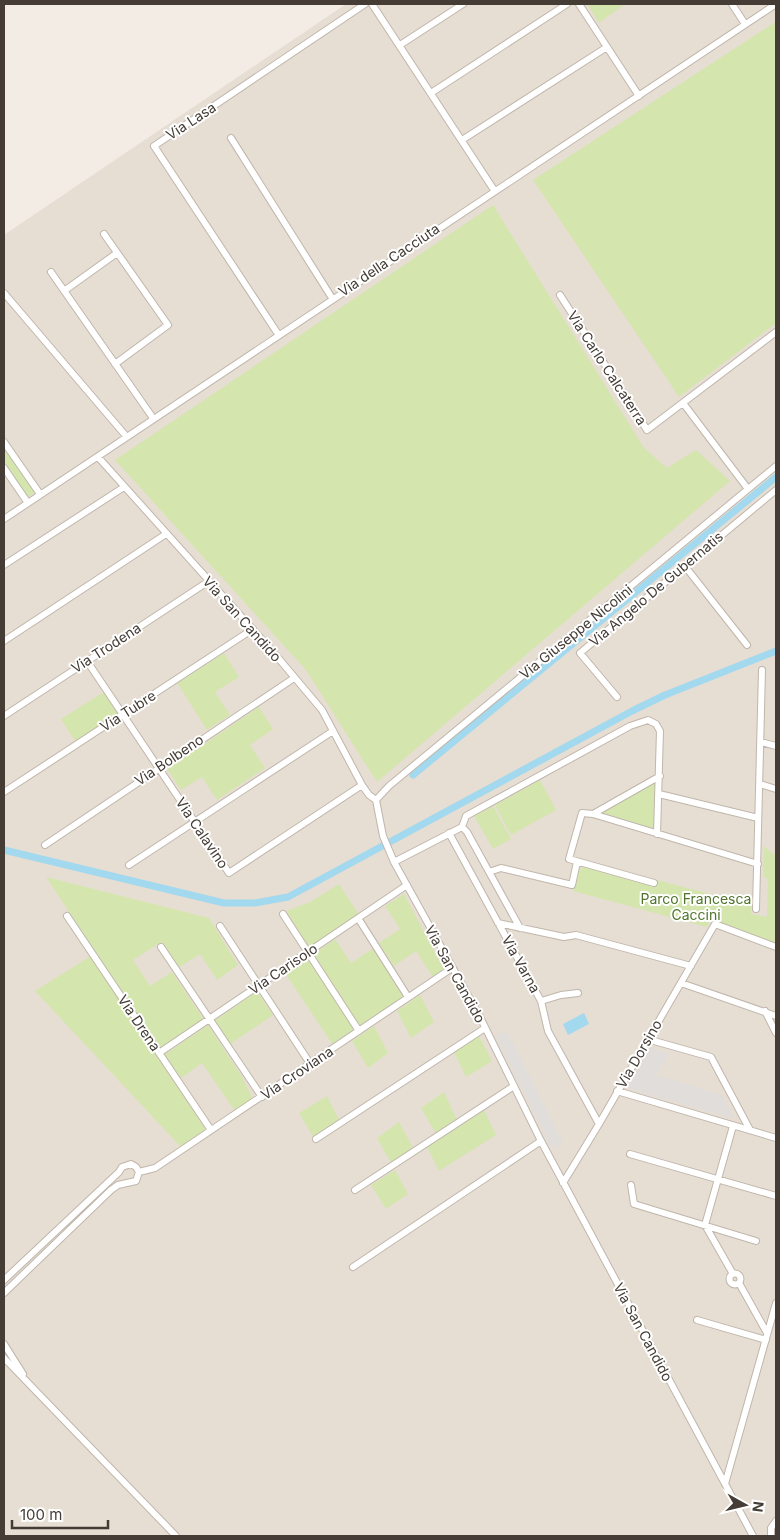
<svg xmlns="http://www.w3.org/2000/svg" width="780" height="1540" font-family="Inter,sans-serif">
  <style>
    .residential { fill: #e6ddd3 }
    .green { fill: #d4e6ae }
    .parking { fill: #e0ddda }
    .water { fill: #a2d9ee }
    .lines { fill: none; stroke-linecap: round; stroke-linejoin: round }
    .canal { stroke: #a2d9ee; stroke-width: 7 }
    .minor-casing { stroke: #c0b6ab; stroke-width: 8 }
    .minor { stroke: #fff; stroke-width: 6 }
    .labels { text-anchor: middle; stroke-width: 4; stroke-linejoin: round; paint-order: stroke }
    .street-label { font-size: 14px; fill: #443c35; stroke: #fff }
    .park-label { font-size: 14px; fill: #4f742a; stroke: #fff }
  </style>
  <rect width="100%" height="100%" fill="#f2ece5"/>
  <path class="residential" d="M346,4H776V1536H4V235Z"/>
  <path class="green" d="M587,4H625L599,23Z
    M775,22L776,323L679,397L533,180Z
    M493,205L644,448L667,468L696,450L730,481L377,782L306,670L115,460Z
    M4,447L35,492L28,497L4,461Z
    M224,653L239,677L215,692L230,715L207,730L177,683Z
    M104,692L118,714L75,741L61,719Z
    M259,707L273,729L250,745L265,768L217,800L202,777L181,790L167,769Z
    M540,780L556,810L511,835L495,805Z
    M656,782L654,829L600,813Z
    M493,806L511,839L493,849L474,816Z
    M764,846L773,854L776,853V945L710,920L707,927L573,891L578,871L585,866L656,885L657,880L751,905V914L767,917L768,880L763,876Z
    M46,877L209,918L238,965L217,980L200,954L178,968L161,942L133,960L150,986L172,972L204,1020L160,1050Z
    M339,884L359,915L309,947L286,911L310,902Z
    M404,894L444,970L433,977L416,951L394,966L379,943L400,929L385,906Z
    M335,939L351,963L374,948L404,997L360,1027L314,954Z
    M91,956L206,1130L180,1146L35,991Z
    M308,957L355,1029L333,1045L285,973Z
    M257,991L273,1015L229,1045L213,1022Z
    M420,995L434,1022L411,1038L397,1011Z
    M208,1025L241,1075L253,1099L235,1111L202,1063L180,1079L164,1055Z
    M374,1026L388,1053L368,1068L352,1041Z
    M479,1036L492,1061L466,1077L454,1052Z
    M444,1092L457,1120L436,1134L421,1108Z
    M327,1096L339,1120L314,1138L299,1113Z
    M484,1110L496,1135L439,1171L427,1147Z
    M399,1122L413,1148L391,1163L377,1138Z
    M395,1170L408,1194L386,1209L371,1185Z"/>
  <path class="parking" d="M507,1031L563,1143L552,1149L496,1036Z
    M650,1048L670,1053L656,1075L722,1095L734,1119L627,1088Z"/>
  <path class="water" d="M584,1013L589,1024L568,1035L563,1024Z"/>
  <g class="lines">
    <path class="canal" d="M413,775L776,477
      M4,850L224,903H255L288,897L632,711L665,695L776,651"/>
    <g class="minor-casing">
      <path id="minor" d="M372,4L494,190
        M579,4L639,96
        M732,4L745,24
        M400,45L463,4
        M431,93L567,4
        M231,138L332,298
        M462,140L607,47
        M104,234L168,325L115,364
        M51,272L153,418
        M64,291L117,253
        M4,293L126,436
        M560,295L647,430L776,332
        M278,334L154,146L365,4
        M683,403L748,489
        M4,442L40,494
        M98,457L274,653L322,710L362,785L369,795L376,800L383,836L394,862L481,1019L541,1141L753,1536
        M4,468L28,503
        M4,519L776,4
        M4,565L124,487
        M684,565L747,645
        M4,641L166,534
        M87,661L229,873L362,785
        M617,697L580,653L776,490
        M4,716L209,581
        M761,742L776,746
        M760,784L776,789
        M4,792L253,629
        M659,794L758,818
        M376,800L389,786L776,466
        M593,814L660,776
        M462,827L466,816L630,726L648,720L656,724L660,731L657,834
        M449,833L541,1001L548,1031L599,1124
        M45,845L294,678
        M394,862L462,827L467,832L520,928
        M129,865L333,731
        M489,872L501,868L572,885L577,862
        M654,883L569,859L582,813L593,814L758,864
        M756,909L762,670
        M283,914L359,1031
        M67,916L211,1130
        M358,918L408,997
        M498,923L564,937L576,935L691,966
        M220,926L311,1065
        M161,947L262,1097
        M681,983L776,1016
        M541,1001L561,995L578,993
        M765,1011L776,1033
        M647,1039L711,1057L750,1130
        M159,1053L407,885
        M617,1091L776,1138
        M316,1139L485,1028
        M630,1154L776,1196
        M139,1172L155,1168L452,968
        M563,1183L599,1124L715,924L776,947
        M631,1185L634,1204L756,1241
        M355,1190L514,1086
        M353,1267L541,1141
        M729.5 1279a5.5 5.5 0 1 1 11 0a5.5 5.5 0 1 1-11 0Z
        M733,1274L705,1225L733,1126
        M4,1280L119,1172L122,1167L131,1164L136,1167L139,1172L136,1181L118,1185L111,1190L4,1293
        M739,1283L767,1333
        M697,1320L766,1340
        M4,1344L23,1374
        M4,1358L176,1536
        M725,1484L776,1303
        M771,1536V1528L776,1521"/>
    </g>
    <use href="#minor" class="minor"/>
  </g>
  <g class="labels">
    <g class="street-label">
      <text transform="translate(191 121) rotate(-33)" y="5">Via Lasa</text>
      <text transform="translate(389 260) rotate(-34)" y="5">Via della Cacciuta</text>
      <text transform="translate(607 368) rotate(57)" y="5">Via Carlo Calcaterra</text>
      <text transform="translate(656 589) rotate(-40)" y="5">Via Angelo De Gubernatis</text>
      <text transform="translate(242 619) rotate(48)" y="5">Via San Candido</text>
      <text transform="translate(576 632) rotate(-39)" y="5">Via Giuseppe Nicolini</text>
      <text transform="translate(106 648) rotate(-33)" y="5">Via Trodena</text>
      <text transform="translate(128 711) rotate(-33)" y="5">Via Tubre</text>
      <text transform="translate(169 760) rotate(-34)" y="5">Via Bolbeno</text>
      <text transform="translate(202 833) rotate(56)" y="5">Via Calavino</text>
      <text transform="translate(521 964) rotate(61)" y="5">Via Varna</text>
      <text transform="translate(283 969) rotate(-34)" y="5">Via Carisolo</text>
      <text transform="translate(455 974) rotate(61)" y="5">Via San Candido</text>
      <text transform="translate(139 1023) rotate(56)" y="5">Via Drena</text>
      <text transform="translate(639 1054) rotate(-60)" y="5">Via Dorsino</text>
      <text transform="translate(297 1073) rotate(-34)" y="5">Via Croviana</text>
      <text transform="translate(643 1332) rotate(62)" y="5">Via San Candido</text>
    </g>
    <g class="park-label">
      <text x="696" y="904">Parco Francesca<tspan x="696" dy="16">Caccini</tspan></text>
    </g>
  </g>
  <rect width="780" height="1540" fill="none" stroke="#443c35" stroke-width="10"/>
  <g transform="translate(745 1505) rotate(98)" stroke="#ffffff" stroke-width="4" paint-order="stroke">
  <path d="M0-4L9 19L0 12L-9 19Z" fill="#443c35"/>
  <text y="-8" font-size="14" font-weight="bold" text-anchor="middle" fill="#443c35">N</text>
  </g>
  <path d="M12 1520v8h96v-8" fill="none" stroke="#443c35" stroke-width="2.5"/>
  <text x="20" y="1520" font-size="15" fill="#443c35" stroke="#ffffff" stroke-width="4" paint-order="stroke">100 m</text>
</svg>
